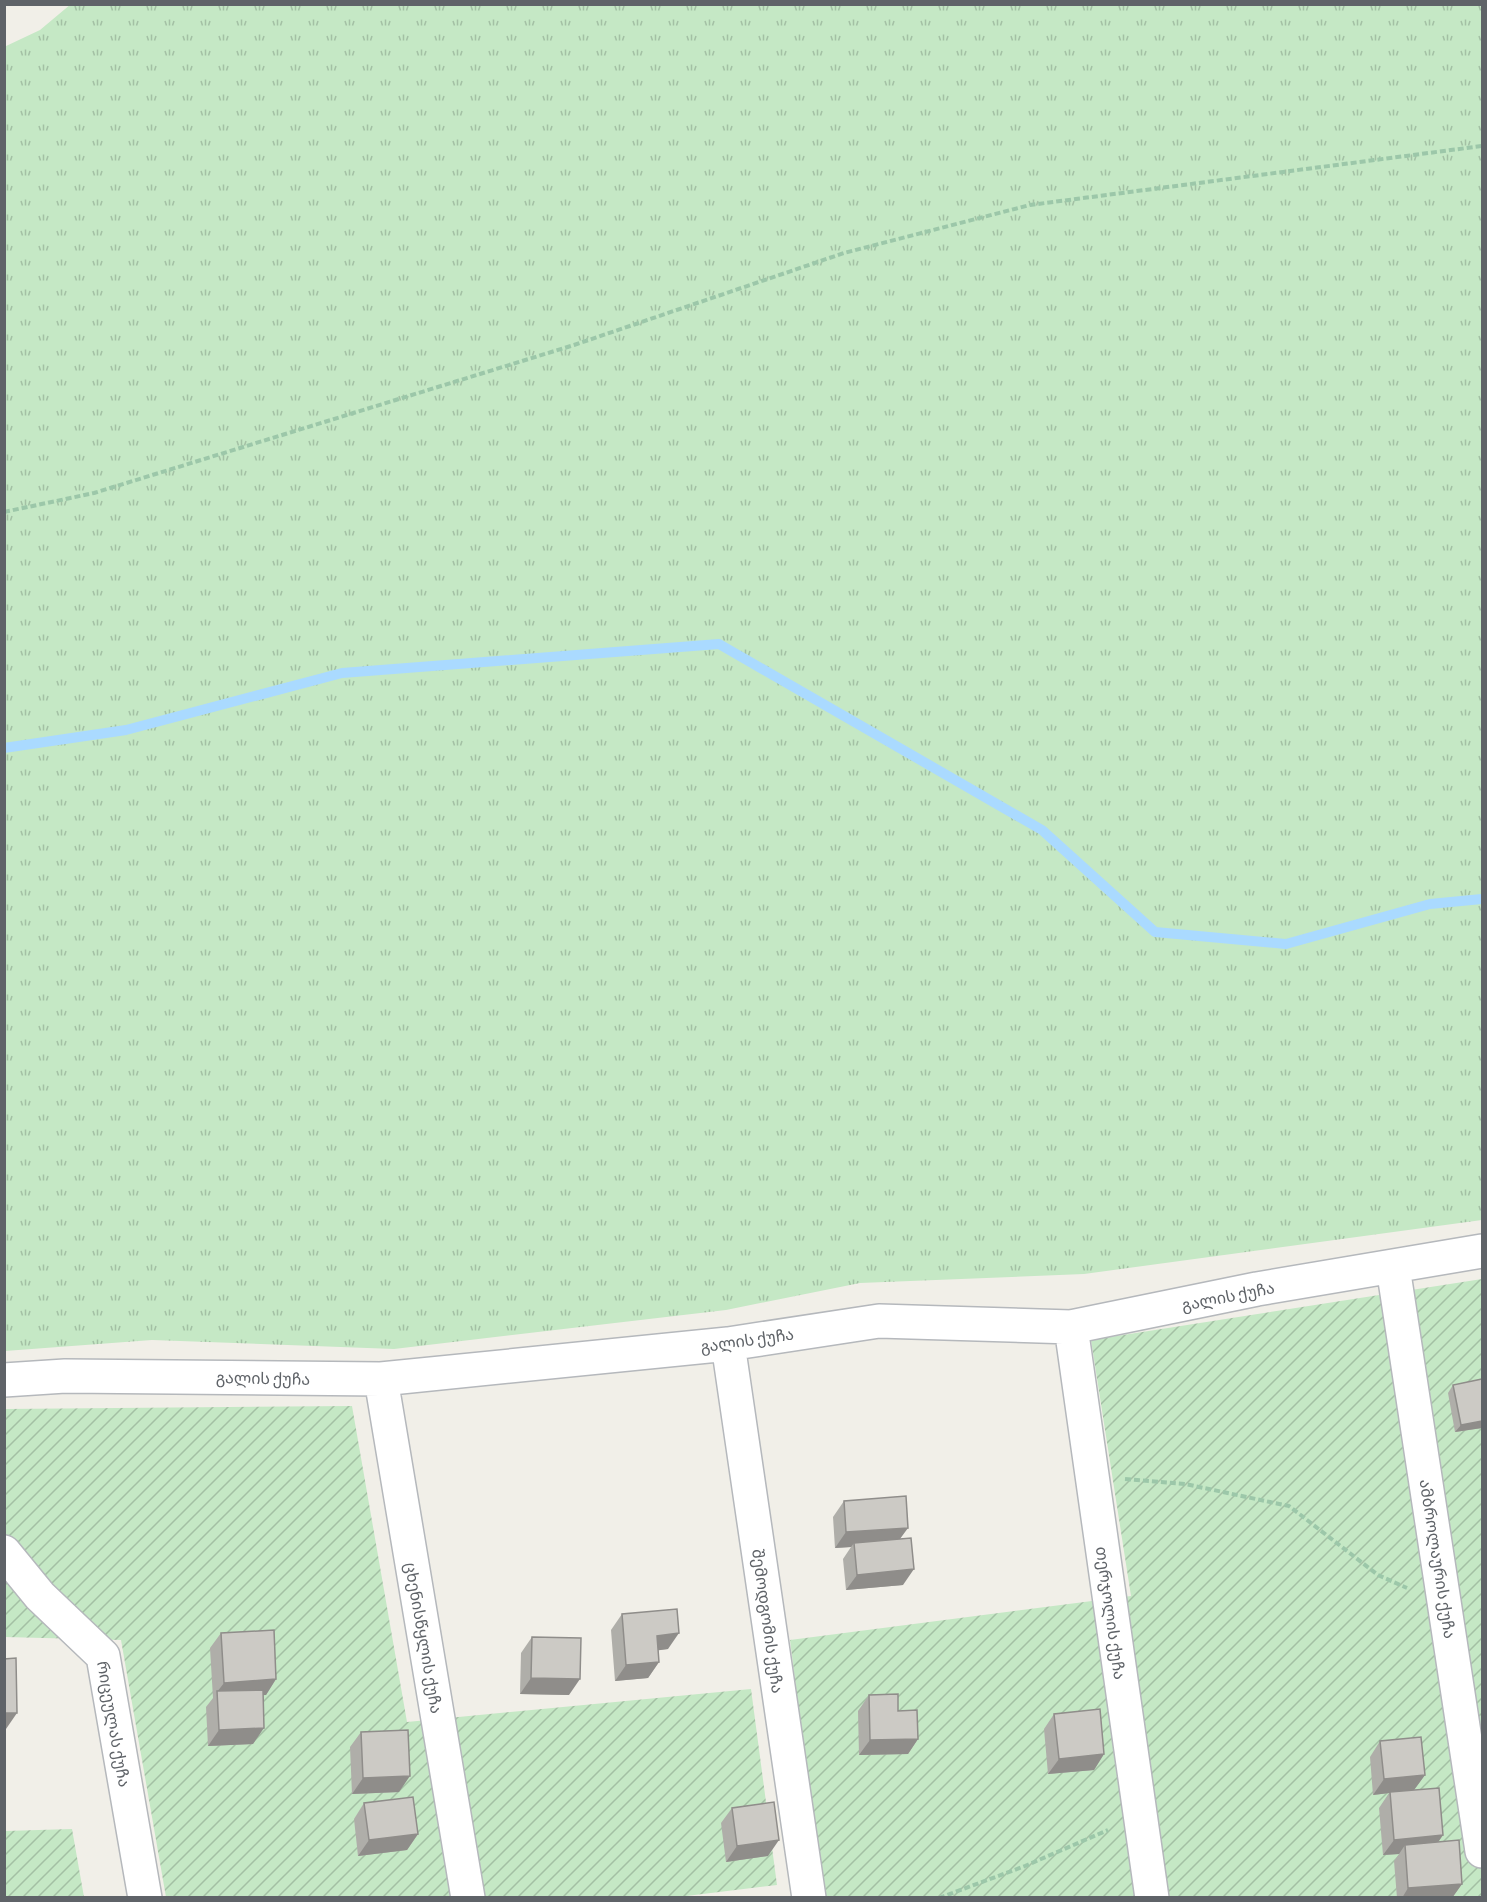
<svg xmlns="http://www.w3.org/2000/svg" width="1487" height="1902" font-family="'Alegreya Sans','Noto Sans Georgian',sans-serif">
  <style>
    .grass { fill: url(#grass-tufts) }
    .garden { fill: url(#garden-furrows) }
    .lines { fill: none; stroke-linecap: round; stroke-linejoin: round }
    .stream { stroke: #aadaff; stroke-width: 10 }
    .minor-casing { stroke: #b5b8bc; stroke-width: 36 }
    .path { stroke: #9cc7a9; stroke-width: 4; stroke-dasharray: 6 3; stroke-linecap: butt }
    .minor { stroke: #fff; stroke-width: 33 }
    .wall { fill: #afaea9 }
    .shaded-wall { fill: #8f8d8a }
    .building { fill: #cccac5; stroke: #8f8d8a; stroke-width: 1.5 }
    .labels { text-anchor: middle; stroke-width: 4.5; stroke-linejoin: round; paint-order: stroke }
    .street-label { font-size: 16px; fill: #5f6368; stroke: #fff }
  </style>
  <defs>
    <pattern id="grass-tufts" width="24" height="20" patternUnits="userSpaceOnUse" patternTransform="scale(1.5)"><rect width="24" height="20" fill="#c5e8c5"/><path d="M3 7l-1-3M5 7V3M7 7l1-3M15 17l-1-3M17 17v-4M19 17l1-3" fill="none" stroke="#a3c0a4"/></pattern>
    <pattern id="garden-furrows" width="10" height="10" patternUnits="userSpaceOnUse" patternTransform="scale(1.5)"><rect width="10" height="10" fill="#c5e8c5"/><path d="M-1 1l2-2M0 10L10 0M9 11l2-2" fill="none" stroke="#a3c0a4"/></pattern>
  </defs>
  <rect width="100%" height="100%" fill="#f1efe8"/>
  <path class="grass" d="M71,4L1482,5V1220L1084,1274L860,1283L726,1310L394,1349L152,1340L5,1351L4,47L40,30Z"/>
  <path class="garden" d="M1482,1279V1897H822L790,1640L1131,1596L1091,1340Z
    M352,1406L407,1722L751,1689L777,1885L670,1898L166,1897L121,1640L5,1637V1409Z
    M72,1829L84,1897H5V1831Z"/>
  <g class="lines">
    <path class="stream" d="M4,748L126,730L342,673L719,644L1042,830L1155,932L1286,944L1430,904L1482,899"/>
    <g class="minor-casing">
      <path id="minor" d="M1393,1267L1482,1851
        M1071,1327L1152,1898
        M728,1344L809,1898
        M381,1379L468,1898
        M4,1380L65,1376L381,1379L728,1344L879,1321L1071,1327L1257,1289L1482,1251
        M4,1552L40,1596L103,1656L145,1898"/>
    </g>
    <path class="path" d="M4,512L94,493L574,345L844,253L1030,205L1482,146
      M1125,1479L1185,1484L1289,1506L1378,1575L1407,1588
      M939,1898L1025,1866L1108,1830"/>
    <use href="#minor" class="minor"/>
  </g>
  <path class="wall" d="M1482,1379V1428L1455,1432L1448,1393L1453,1385Z
    M844,1501L901,1539L903,1585L846,1590L843,1559L851,1547L835,1548L833,1517Z
    M622,1614L668,1649L658,1650L659,1662L648,1678L615,1681L611,1630Z
    M221,1633L276,1679L266,1695H263L253,1744L208,1746L206,1707L213,1698L210,1648Z
    M532,1637L569,1695L520,1694L521,1653Z
    M869,1695L918,1739L908,1754L859,1755L858,1711Z
    M1054,1714L1104,1754L1094,1770L1048,1774L1044,1729Z
    M361,1732L399,1792L352,1794L350,1747Z
    M1380,1741L1425,1775L1414,1790L1443,1835L1438,1842L1462,1884L1452,1898H1397L1394,1861L1399,1854L1383,1855L1379,1808L1389,1793L1373,1795L1370,1757Z
    M364,1803L418,1834L407,1850L358,1856L354,1819Z
    M732,1808L768,1856L726,1862L721,1823Z"/>
  <path class="shaded-wall" d="M1482,1421V1428L1455,1432L1461,1425Z
    M908,1528L897,1543H854L851,1547L835,1548L846,1532Z
    M914,1569L903,1585L846,1590L857,1575Z
    M679,1633L668,1649L646,1652L657,1636Z
    M659,1662L648,1678L615,1681L626,1665Z
    M531,1678L580,1679L569,1695L520,1694Z
    M276,1679L266,1695L218,1698L217,1692L224,1683Z
    M4,1713H17L6,1729H4Z
    M264,1728L253,1744L208,1746L219,1730Z
    M918,1739L908,1754L859,1755L870,1740Z
    M1104,1754L1094,1770L1048,1774L1059,1759Z
    M1425,1775L1414,1790L1373,1795L1384,1779Z
    M410,1776L399,1792L352,1794L363,1778Z
    M418,1834L407,1850L358,1856L369,1840Z
    M1443,1835L1432,1851L1405,1845L1399,1854L1383,1855L1394,1840Z
    M779,1840L768,1856L726,1862L737,1846Z
    M1462,1884L1452,1898H1402L1408,1888Z"/>
  <path class="building" d="M1482,1379V1421L1461,1425L1453,1385Z
    M906,1496L908,1528L846,1532L844,1501Z
    M911,1538L914,1569L857,1575L854,1543Z
    M677,1609L679,1633L657,1636L659,1662L626,1665L622,1614Z
    M274,1630L276,1679L224,1683L221,1633Z
    M532,1637L581,1638L580,1679L531,1678Z
    M16,1658L17,1713H4V1659Z
    M263,1690L264,1728L219,1730L217,1691Z
    M898,1694V1711L917,1710L918,1739L870,1740L869,1695Z
    M1100,1709L1104,1754L1059,1759L1054,1714Z
    M408,1730L410,1776L363,1778L361,1732Z
    M1421,1737L1425,1775L1384,1779L1380,1741Z
    M1439,1788L1443,1835L1394,1840L1390,1792Z
    M413,1797L418,1834L369,1840L364,1803Z
    M774,1802L779,1840L737,1846L732,1808Z
    M1459,1840L1462,1884L1408,1888L1405,1845Z"/>
  <g class="labels">
    <g class="street-label">
      <text transform="translate(1228 1296) rotate(-11)" y="6">გალის ქუჩა</text>
      <text transform="translate(747 1340) rotate(-8)" y="6">გალის ქუჩა</text>
      <text transform="translate(263 1378) rotate(1)" y="6">გალის ქუჩა</text>
      <text transform="translate(1438 1559) rotate(81)" y="6">ამბროლაურის ქუჩა</text>
      <text transform="translate(1111 1613) rotate(82)" y="6">თერჯოლის ქუჩა</text>
      <text transform="translate(768 1621) rotate(82)" y="6">შემოდგომის ქუჩა</text>
      <text transform="translate(424 1638) rotate(80)" y="6">ცხენისწყლის ქუჩა</text>
      <text transform="translate(114 1724) rotate(80)" y="6">რიცეულას ქუჩა</text>
    </g>
  </g>
  <rect width="1487" height="1902" fill="none" stroke="#5f6368" stroke-width="12"/>
</svg>
